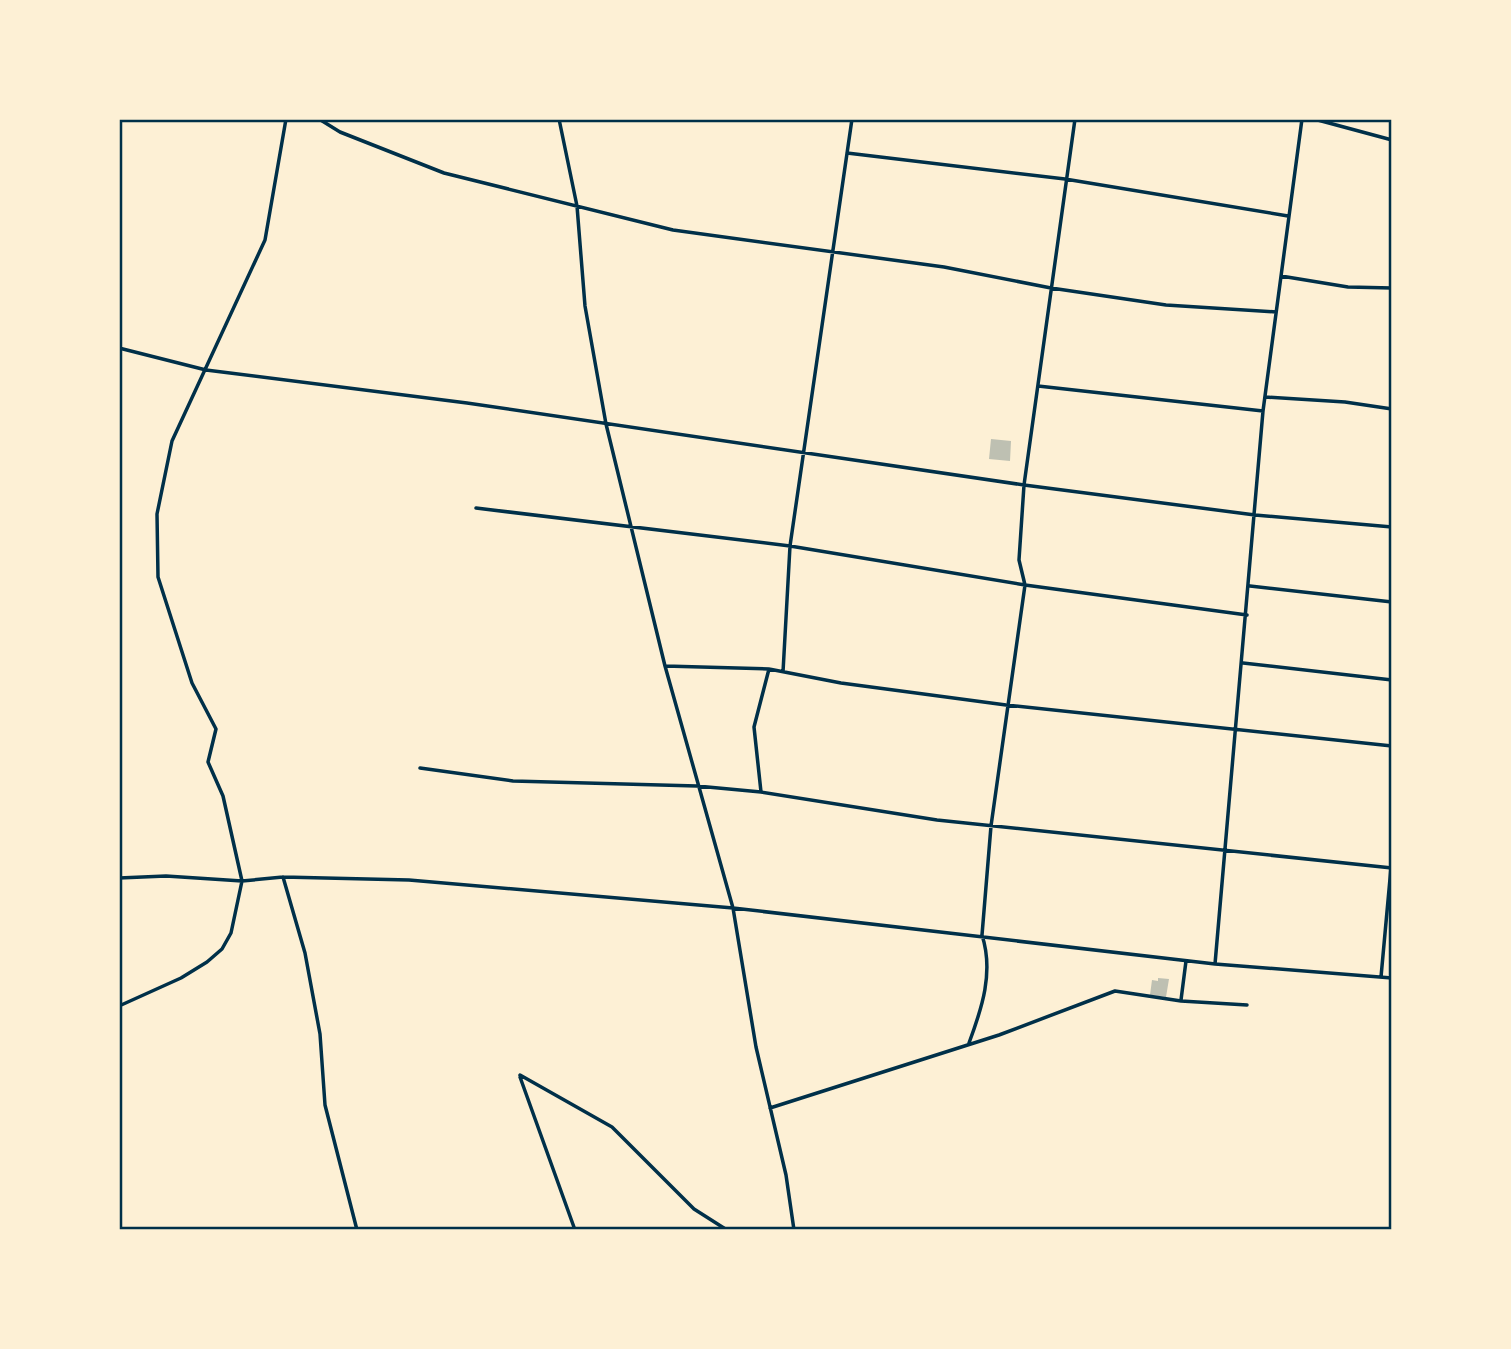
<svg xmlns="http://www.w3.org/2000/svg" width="1511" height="1349" font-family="Manrope,sans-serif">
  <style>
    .building { fill: #bec0b2 }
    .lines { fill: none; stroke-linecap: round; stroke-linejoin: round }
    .minor { stroke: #003049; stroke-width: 3.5 }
    .neatline { fill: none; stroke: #003049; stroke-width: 2.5 }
  </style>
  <rect width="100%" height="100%" fill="#fdf0d5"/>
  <path class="building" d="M991,439L1011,441L1010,461L989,459Z
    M1158,978L1169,979L1166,997L1150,995L1152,980L1158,981Z"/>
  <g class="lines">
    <path class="minor" d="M319,119L340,132L444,173L673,230L944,267L1051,288L1166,305L1276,312
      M559,119L577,206L585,306L606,424L665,666L733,908L756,1047L786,1175L794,1230
      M1314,119L1392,140
      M847,153L1065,179L1288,216
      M1281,276L1348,287L1392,288
      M119,348L206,370L467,403L1024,485L1255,515L1392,527
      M1038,386L1263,411
      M1265,397L1345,402L1392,409
      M476,508L790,546L1025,585L1247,615
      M1250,586L1392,602
      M1243,663L1392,680
      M665,666L769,669L841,683L1006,705L1392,746
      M783,672L790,546L852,119
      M420,768L513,781L697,786L761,792L937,820L1392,868
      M761,792L754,727L769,669
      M283,877L305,953L320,1034L325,1105L357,1230
      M119,878L166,876L242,881L283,877L409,880L733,908L1215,964L1392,978
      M1215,964L1263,411L1302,119
      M1381,977L1392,857
      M1181,1000L1186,961
      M119,1006L181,978L207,962L222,949L231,933L242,881L223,796L208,762L216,729L192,683L158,577L157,514L172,441L265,240L286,119
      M969,1043C982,1008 994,972 982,935L991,826L1025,585L1019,560L1024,485L1075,119
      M520,1075L612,1127L694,1209L727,1230
      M520,1077L575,1230
      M770,1108L999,1035L1115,991L1181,1001L1247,1005"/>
  </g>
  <rect width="1511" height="1349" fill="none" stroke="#fdf0d5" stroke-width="242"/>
  <rect x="121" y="121" width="1269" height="1107" class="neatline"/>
</svg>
